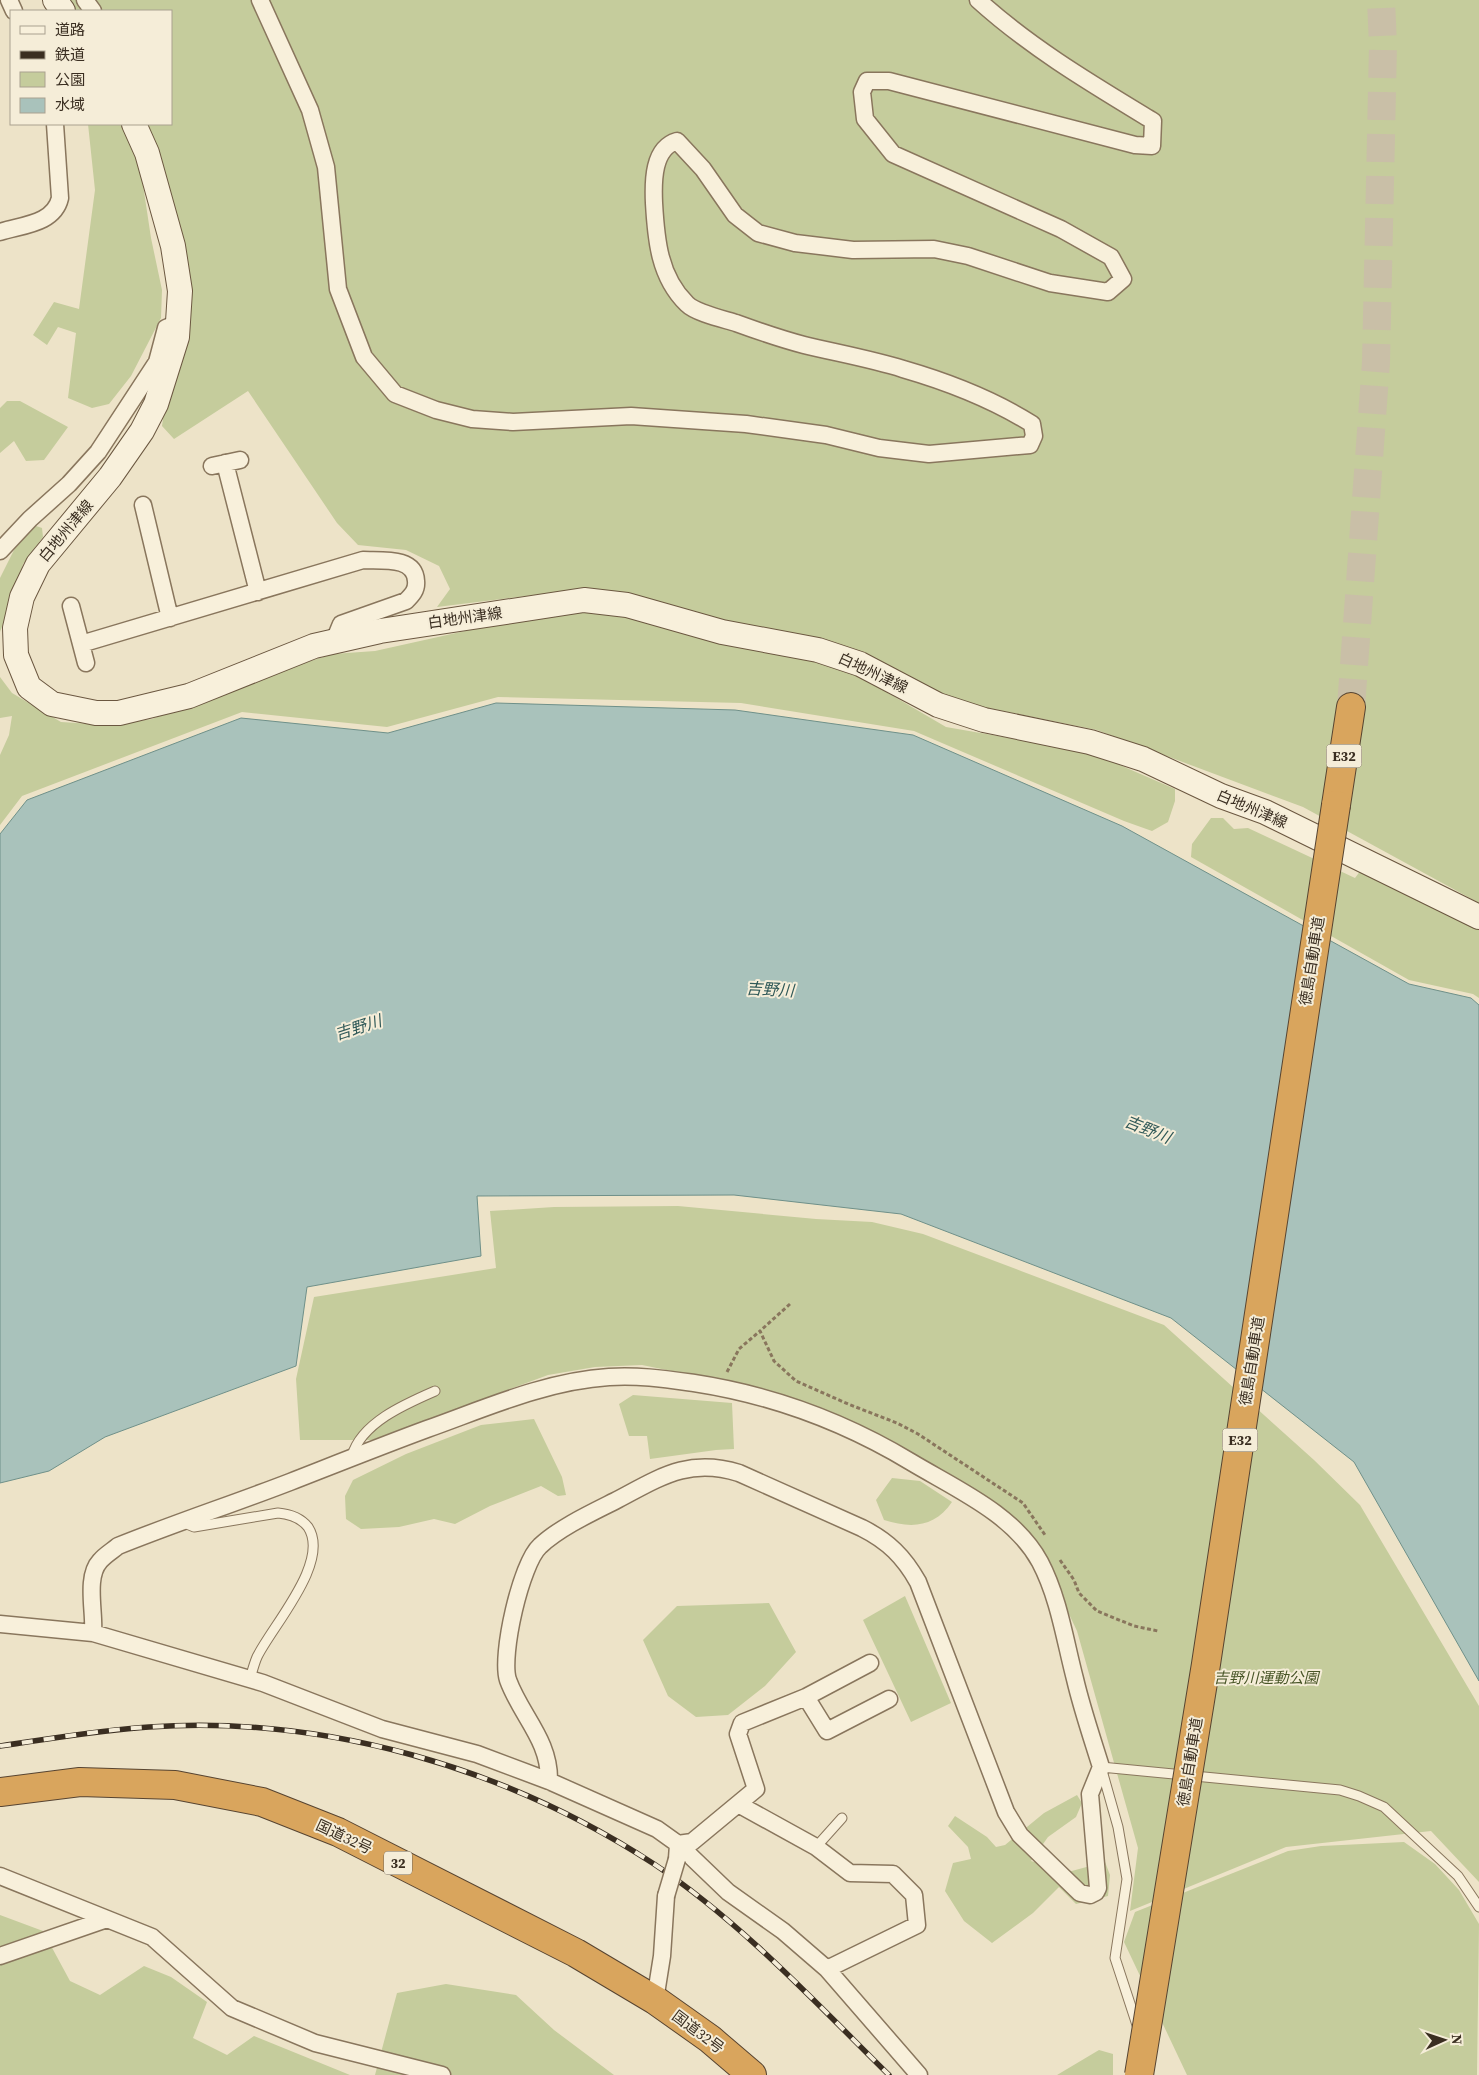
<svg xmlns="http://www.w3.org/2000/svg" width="1479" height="2075" font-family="'Source Serif 4','Noto Sans JP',serif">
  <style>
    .green { fill: #c5cc9c }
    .water { fill: #a9c2bb; stroke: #6f9089 }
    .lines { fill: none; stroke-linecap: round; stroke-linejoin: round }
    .highway-tunnel { stroke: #c9bfa7; stroke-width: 28; stroke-dasharray: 28 14; stroke-linecap: butt }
    .lane-casing { stroke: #89765d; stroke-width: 11 }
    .street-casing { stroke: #89765d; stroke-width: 19 }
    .secondary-casing { stroke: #6b5740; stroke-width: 26 }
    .highway-casing { stroke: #574431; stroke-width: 30 }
    .path { stroke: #89765d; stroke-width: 3; stroke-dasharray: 4 2.5; stroke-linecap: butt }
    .lane { stroke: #f8f0db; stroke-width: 9 }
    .street { stroke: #f8f0db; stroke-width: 16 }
    .secondary { stroke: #f8f0db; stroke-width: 24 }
    .highway { stroke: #d9a55d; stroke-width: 28 }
    .rail-casing { stroke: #3a2e21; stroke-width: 5.5 }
    .rail { stroke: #f5edd8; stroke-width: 4; stroke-dasharray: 11; stroke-linecap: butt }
    .street-bridge-casing { stroke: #89765d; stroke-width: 19; stroke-linecap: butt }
    .highway-bridge-casing { stroke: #574431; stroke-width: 30; stroke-linecap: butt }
    .street-bridge { stroke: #f8f0db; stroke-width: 16 }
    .highway-bridge { stroke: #d9a55d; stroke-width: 28 }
    .labels { text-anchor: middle; stroke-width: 4; stroke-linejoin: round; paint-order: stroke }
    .shield { fill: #f5edd8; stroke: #726758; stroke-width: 1 }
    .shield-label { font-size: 14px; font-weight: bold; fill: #3a2e21 }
    .street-label { font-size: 15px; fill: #3a2e21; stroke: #f5edd8 }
    .park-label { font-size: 15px; font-style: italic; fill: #495628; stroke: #f5edd8 }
    .water-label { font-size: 16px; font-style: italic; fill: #305958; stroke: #f5edd8 }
  </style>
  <rect width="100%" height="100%" fill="#ede3c8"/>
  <path class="green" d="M69,0H1479V903L1303,807L1097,730L949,700L711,618L585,589L437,607L450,589L439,566L406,550L358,545L337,523L248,391L174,439L162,426L185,263L137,145L151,238L162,290L161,318L131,376L109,404L92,408L68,398L76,333L58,327L47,345L33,335L54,302L79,309L95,190L88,124H171V11H75Z
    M7,401H20L68,427L44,460L26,461L14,441L0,453V408Z
    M36,526L42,528L43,537L23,564L20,578L0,632V578L22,534Z
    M588,608L613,612L690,636L809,656L847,669L946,727L1090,752L1175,789V801L1168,822L1152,831L1124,821L914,731L741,703L498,697L387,727L242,712L22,796L0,825V755L9,735L12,716L0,718V677L12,693L61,722L109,725L152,719L259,677L333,654L375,651L550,612Z
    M1211,818H1223L1234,829L1248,828L1355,878L1361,870L1479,928V998L1473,994L1409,980L1191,857L1192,844Z
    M678,1206L816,1219L872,1222L923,1234L1164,1325L1314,1460L1360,1505L1479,1706V1882L1431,1831L1286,1847L1130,1911L1138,1848L1077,1631L1041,1555L877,1435L820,1408L760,1389L642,1365L595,1367L548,1375L372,1440H300L296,1379L314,1297L496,1268L490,1211L554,1207Z
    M633,1395L732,1403L734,1449L716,1450L650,1459L647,1436H629L619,1404Z
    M534,1419L562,1477L566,1495L558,1496L541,1486L490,1506L455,1524L434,1519L399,1527L361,1529L346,1519L345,1496L353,1480L406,1454L481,1425Z
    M892,1478L920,1481L952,1502C935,1527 912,1529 884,1520L876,1500Z
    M905,1596L951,1703L911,1722L863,1620Z
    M769,1603L796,1652L765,1686L728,1715L696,1717L668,1696L643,1640L677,1606Z
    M1077,1795L1082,1803L1076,1817L1048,1837L1031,1861L1068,1872L1105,1862L1110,1875L1108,1896L1076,1904L1059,1887L1033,1913L992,1943L964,1921L945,1891L953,1863L971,1859L968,1847L948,1826L955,1816L987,1837L996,1847L1005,1845L1044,1813Z
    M1404,1842L1435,1864L1459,1890L1479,1924L1477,2075H1187L1124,1942L1135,1912L1288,1851L1321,1846Z
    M0,1915L43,1931L70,1981L100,1995L144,1966L171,1977L207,2002L193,2038L227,2055L254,2036L350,2075H0Z
    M446,1984L516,1995L554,2030L614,2075H375L397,1993Z
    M1099,2050L1113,2054V2075H1057Z"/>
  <path class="water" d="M496,703L735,710L913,735L1122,826L1409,984L1471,998L1479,1005V1681L1354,1462L1171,1318L901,1214L734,1195L477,1196L481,1256L307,1287L296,1366L105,1437L49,1471L0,1483V834L27,800L241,718L388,733Z"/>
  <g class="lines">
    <path class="highway-tunnel" d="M1351,707L1376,362L1383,45L1381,0"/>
    <g class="lane-casing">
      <path id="lane" d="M352,1456C361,1423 405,1404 435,1391
        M182,1522L194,1527L278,1513C290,1514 300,1517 308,1527C331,1562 272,1626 257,1657C254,1664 252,1672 250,1679
        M816,1847L842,1818
        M1138,2028L1115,1958L1127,1879L1118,1827L1101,1767L1340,1790L1359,1796L1384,1807L1458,1876L1479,1907"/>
    </g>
    <g class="street-casing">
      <path id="street" d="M9,0L14,11
        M85,0L93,11
        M260,0L310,110L326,167L338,289L364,357L395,394L436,410L472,419L513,422L631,416L746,424L826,435L879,448L929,454L1030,445L1034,436L1032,424C992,399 948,382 903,369C871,359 837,353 804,345C781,339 758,331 736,323C723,319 696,313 687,304C659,277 656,239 654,203C653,181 653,148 677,141L703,169L735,215L758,233L795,243L853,250L934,249L968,256L1050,283L1108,292L1123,279L1111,257L1061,229L893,154L865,119L862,92L867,81H889L1135,145L1152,146L1153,121C1092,84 1031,48 978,0
        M0,232C22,225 54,224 60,198L55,124
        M225,463L258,592
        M212,466L240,460
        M143,505L170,618
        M0,551L30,519L69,484L98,452L157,362L166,328L178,323
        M71,606L86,663
        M81,644L363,560C381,561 415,556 416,581C417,590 412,595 406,601L341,624L334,641
        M0,1624L93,1633L263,1683L382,1729L477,1754L549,1781L657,1829L678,1844L677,1859
        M93,1633C95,1613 85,1577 100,1561C105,1555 112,1551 118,1546C175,1523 233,1504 290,1482C336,1464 381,1446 427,1429C486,1408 546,1381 609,1377C638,1375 665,1379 694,1383C772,1395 843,1421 911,1462C956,1489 1014,1514 1040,1562C1059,1598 1065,1641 1075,1679C1082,1709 1092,1738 1101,1767L1090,1794L1098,1888L1096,1892L1090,1895L1080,1893L1020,1835L1006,1812L918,1582C904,1557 888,1541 862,1528L739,1473C688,1457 659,1478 615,1501C591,1513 559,1528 540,1546C521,1563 500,1656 508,1680C521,1716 550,1740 549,1781
        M806,1697L827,1731L889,1699
        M678,1844L728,1892L783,1931L827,1969L917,1925L914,1895L893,1874L850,1873L816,1847L738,1804
        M678,1844L692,1842L756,1789L738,1734L742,1723L806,1697L870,1663
        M0,1876L152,1937L232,2008L315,2043L442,2075
        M0,1956L107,1919
        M827,1969L919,2075
        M655,2000L662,1956L666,1896"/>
    </g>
    <g class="secondary-casing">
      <path id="secondary" d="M55,0L63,11
        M134,124L147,153L173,246L180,291L177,337L156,404L142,431L110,477L38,564L22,597L15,628L16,655L29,687L52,704L96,713H119L189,696L314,646L380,631L584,600L627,605L722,632L818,650L860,664L938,705L984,720L1090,742L1143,759L1221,796L1265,812L1479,917"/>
    </g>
    <g class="highway-casing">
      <path id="highway" d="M1336,805L1351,707
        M0,1792L80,1782L175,1785L262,1802L338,1832L576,1953L655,2000L710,2039L752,2075"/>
    </g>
    <path class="path" d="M790,1304L760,1331L774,1361L796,1381L848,1404L897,1423L918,1434L1023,1503L1045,1535
      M727,1372L739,1349L760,1331
      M1060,1560L1074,1580L1079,1593L1097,1611L1134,1626L1158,1631"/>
    <use href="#lane" class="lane"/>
    <use href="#street" class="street"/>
    <use href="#secondary" class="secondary"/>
    <use href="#highway" class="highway"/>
    <g class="rail-casing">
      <path id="rail" d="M0,1746C50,1739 99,1730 149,1727C325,1715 507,1768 654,1864C741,1922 815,2002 889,2075"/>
    </g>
    <use href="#rail" class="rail"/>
    <g class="street-bridge-casing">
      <path id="street-bridge" d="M666,1896L677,1859"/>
    </g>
    <g class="highway-bridge-casing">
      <path id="highway-bridge" d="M1139,2075L1206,1664L1336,805"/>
    </g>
    <use href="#street-bridge" class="street-bridge"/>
    <use href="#highway-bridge" class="highway-bridge"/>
  </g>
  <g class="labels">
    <g class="shield">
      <rect x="1326.5" y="744.5" width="35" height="23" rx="4"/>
      <rect x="1222.5" y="1428.5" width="35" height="23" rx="4"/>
      <rect x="384" y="1851.5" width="28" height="23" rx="4"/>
    </g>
    <g class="shield-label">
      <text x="1344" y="761">E32</text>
      <text x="1240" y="1445">E32</text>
      <text x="398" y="1868">32</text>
    </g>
    <g class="street-label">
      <text transform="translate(66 531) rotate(-50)" y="5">白地州津線</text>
      <text transform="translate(465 618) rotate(-8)" y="5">白地州津線</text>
      <text transform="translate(873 673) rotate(25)" y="5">白地州津線</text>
      <text transform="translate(1252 809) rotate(23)" y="5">白地州津線</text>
      <text transform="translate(1312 961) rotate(-81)" y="5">徳島自動車道</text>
      <text transform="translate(1252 1361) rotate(-81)" y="5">徳島自動車道</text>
      <text transform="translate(1190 1762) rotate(-81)" y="5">徳島自動車道</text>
      <text transform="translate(344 1837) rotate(25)" y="5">国道32号</text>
      <text transform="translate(698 2032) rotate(37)" y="5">国道32号</text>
    </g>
    <g class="park-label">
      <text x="1266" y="1683">吉野川運動公園</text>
    </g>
    <g class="water-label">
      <text transform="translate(770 989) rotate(3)" y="6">吉野川</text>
      <text transform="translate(358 1027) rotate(-18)" y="6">吉野川</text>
      <text transform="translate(1148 1129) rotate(22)" y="6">吉野川</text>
    </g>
  </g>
  <rect x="10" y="10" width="162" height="115" fill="#f5edd8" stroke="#aaa18f"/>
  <rect x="20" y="26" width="25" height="8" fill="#f8f0db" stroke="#aaa18f"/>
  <text x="55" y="35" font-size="15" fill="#3a2e21">道路</text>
  <rect x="20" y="51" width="25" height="8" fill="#3a2e21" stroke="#aaa18f"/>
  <text x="55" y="60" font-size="15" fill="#3a2e21">鉄道</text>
  <rect x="20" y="72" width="25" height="15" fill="#c5cc9c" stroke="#aaa18f"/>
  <text x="55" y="85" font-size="15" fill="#3a2e21">公園</text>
  <rect x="20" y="98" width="25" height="15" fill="#a9c2bb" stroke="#aaa18f"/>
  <text x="55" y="110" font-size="15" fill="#3a2e21">水域</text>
  <g transform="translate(1444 2040) rotate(87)" stroke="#f5edd8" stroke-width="4" paint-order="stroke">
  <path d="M0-4L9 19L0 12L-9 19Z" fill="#3a2e21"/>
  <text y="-8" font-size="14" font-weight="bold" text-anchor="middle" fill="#3a2e21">N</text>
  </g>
</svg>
